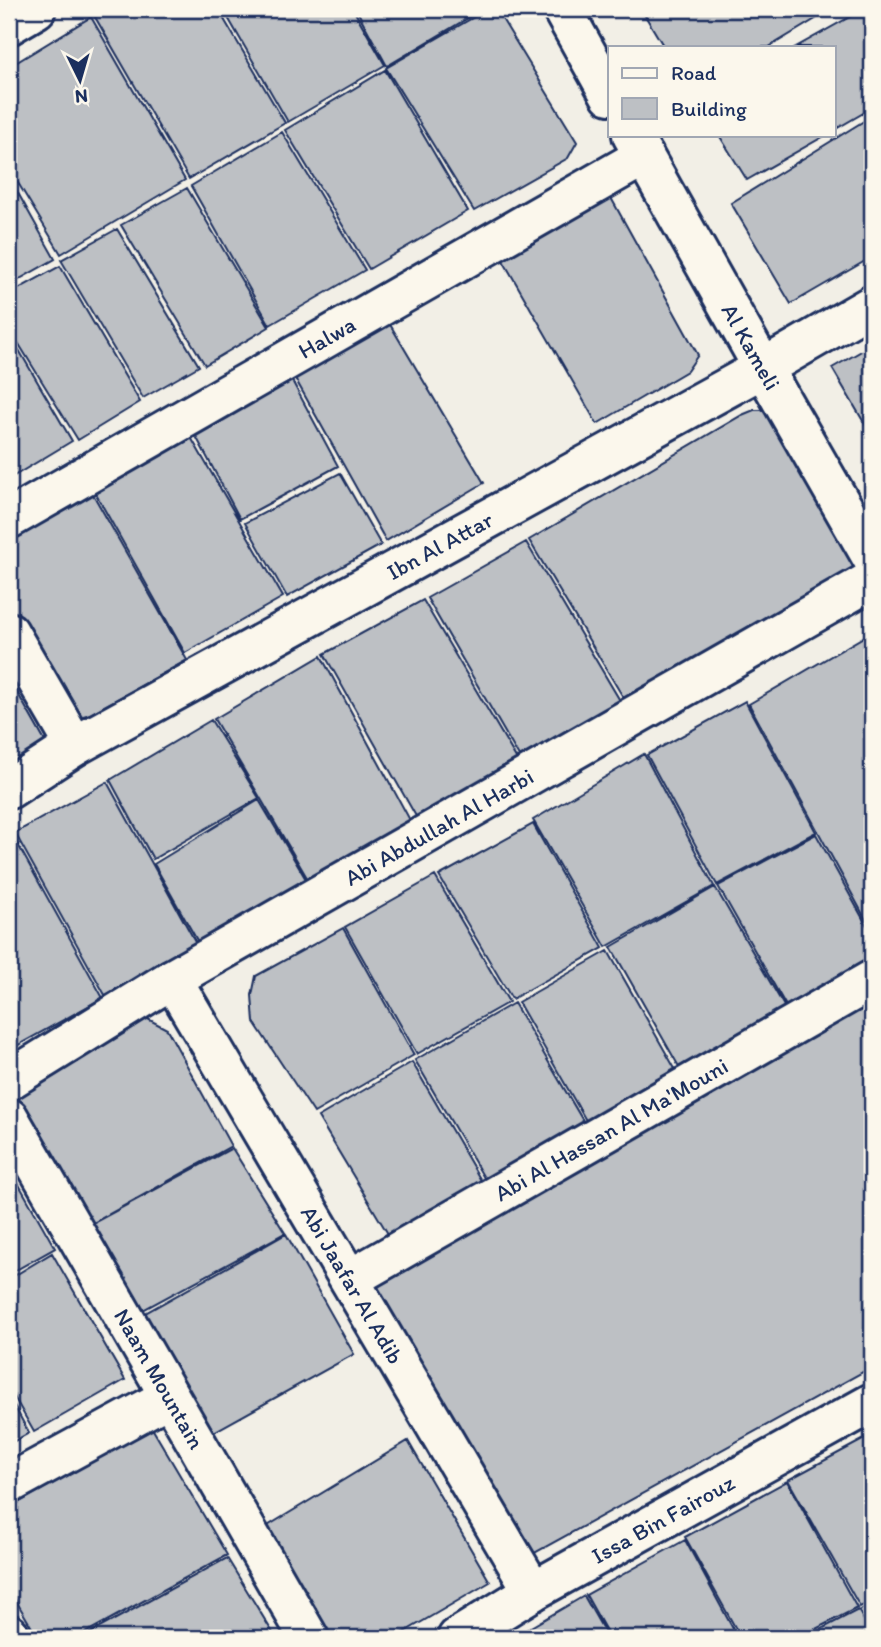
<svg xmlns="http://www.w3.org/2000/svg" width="881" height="1647" font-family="Itim,sans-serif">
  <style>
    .building { fill: #bdc0c4; stroke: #1b2f5e; stroke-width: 2 }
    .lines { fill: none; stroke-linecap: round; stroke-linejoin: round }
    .minor-casing { stroke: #1b2f5e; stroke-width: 44 }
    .minor { stroke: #fbf7ec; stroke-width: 38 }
    .labels { text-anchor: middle; stroke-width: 5; stroke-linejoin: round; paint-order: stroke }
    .street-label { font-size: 23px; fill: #1b2f5e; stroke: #fbf7ec }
  </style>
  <rect width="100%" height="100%" fill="#f2efe6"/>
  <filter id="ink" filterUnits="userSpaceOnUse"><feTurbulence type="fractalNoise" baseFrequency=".0143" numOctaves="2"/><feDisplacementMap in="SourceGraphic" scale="14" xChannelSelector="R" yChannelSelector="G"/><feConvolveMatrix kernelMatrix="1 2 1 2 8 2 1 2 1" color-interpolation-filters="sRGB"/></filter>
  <g filter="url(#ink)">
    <path class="building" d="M109,9H218L285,123L189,179L95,17Z
      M223,9H353L385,65L288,122Z
      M356,9H483L387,66Z
      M488,9H496L577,142L568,158L474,211L386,68Z
      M641,9H832L769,47H664Z
      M864,9H872V108L834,130V47H796Z
      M91,17L185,180L61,254L9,168V67Z
      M385,70L468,211L369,269L285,130Z
      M872,116V257L791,304L731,203Z
      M282,132L365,270L270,325L191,186Z
      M719,135H826L747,180Z
      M9,177L55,259L9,285Z
      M187,188L269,327L205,365L121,225Z
      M610,196L698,355L687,371L597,424L501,257Z
      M117,229L199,366L143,398L61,260Z
      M60,266L140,402L78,440L9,328V294Z
      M385,316L484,483L386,541L291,371Z
      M9,333L72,441L9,479Z
      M872,345V436L832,368Z
      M290,377L338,466L240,519L191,427Z
      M754,410H761L777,414L859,577L626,702L529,540L742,415Z
      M189,434L283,597L185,653L93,489Z
      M340,473L381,545L287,597L245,523Z
      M90,489L187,660L90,714L80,717L9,614V533Z
      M526,542L622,704L522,762L427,598Z
      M423,600L519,763L418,820L324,654Z
      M872,632V931L749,704Z
      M321,656L411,822L309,881L214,719Z
      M9,678L47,745L9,767Z
      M745,701L816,832L717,885L647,755Z
      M211,720L259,798L153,859L110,780Z
      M644,754L714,886L606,947L533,820Z
      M107,782L196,943L105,995L15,833Z
      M259,800L307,881L198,942L154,864Z
      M533,824L603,948L512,999L439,876Z
      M11,832L103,998L9,1050V834Z
      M816,834L872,935V970L790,1013L718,886Z
      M435,876L509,1002L417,1054L345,927Z
      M715,887L788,1013L682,1072L611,947Z
      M343,928L414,1055L314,1113L254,1022L252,995L256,976Z
      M608,951L678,1074L588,1124L518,1002Z
      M872,1002V1367L531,1555L372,1286Z
      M514,1003L586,1126L487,1183L415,1060Z
      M144,1017L167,1029L231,1146L84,1228L12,1106L13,1096Z
      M412,1062L483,1184L391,1239L318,1117Z
      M232,1148L285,1233L132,1316L84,1228Z
      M9,1167L55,1248L9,1274Z
      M286,1234L354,1354L201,1439L133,1320Z
      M52,1253L125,1380L34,1432L9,1388V1279Z
      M9,1396L29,1433L9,1444Z
      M152,1428L227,1555L76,1638H38L9,1589V1508Z
      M872,1435V1600L860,1607L788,1480Z
      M408,1441L490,1582L394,1638H319L256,1533Z
      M787,1481L857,1608L798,1638H741L685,1537Z
      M685,1540L738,1638H610L586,1595Z
      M227,1558L276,1638H81Z
      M584,1596L608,1638H512Z
      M872,1603V1632L859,1611Z
      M858,1610L872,1634V1638H804Z"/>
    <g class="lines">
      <g class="minor-casing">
        <g id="minor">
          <path d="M562,9L610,95"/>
          <path d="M9,25L36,9"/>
          <path id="s1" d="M632,135L763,368L872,558"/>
          <path id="s2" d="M9,519L644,156"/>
          <path d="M9,632L75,746"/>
          <path id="s3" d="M9,789L75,746L763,368L872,305"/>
          <path id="s4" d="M172,979L533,1591"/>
          <path id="s5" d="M9,1080L172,979L872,580"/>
          <path id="s6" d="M9,1118L309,1638"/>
          <path id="s7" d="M350,1279L872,980"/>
          <path d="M9,1484L169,1397"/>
          <path d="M9,1634L11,1638"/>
          <path id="s8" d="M457,1638L533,1591L872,1403"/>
        </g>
      </g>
      <use href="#minor" class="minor"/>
    </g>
  </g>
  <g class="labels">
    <g class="street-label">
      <text dy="8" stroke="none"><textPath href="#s2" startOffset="366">Halwa</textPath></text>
      <text dy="8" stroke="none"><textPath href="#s1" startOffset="243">Al Kameli</textPath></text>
      <text dy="8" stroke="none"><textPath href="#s3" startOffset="495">Ibn Al Attar</textPath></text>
      <text dy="8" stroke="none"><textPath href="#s5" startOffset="499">Abi Abdullah Al Harbi</textPath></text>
      <text dy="8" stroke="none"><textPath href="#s7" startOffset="301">Abi Al Hassan Al Ma'Mouni</textPath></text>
      <text dy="8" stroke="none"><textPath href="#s4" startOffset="355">Abi Jaafar Al Adib</textPath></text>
      <text dy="8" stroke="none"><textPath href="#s6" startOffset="301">Naam Mountain</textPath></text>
      <text dy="8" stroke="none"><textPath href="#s8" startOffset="238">Issa Bin Fairouz</textPath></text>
    </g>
  </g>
  <rect width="881" height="1647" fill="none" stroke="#fbf7ec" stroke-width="35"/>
  <rect x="18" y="18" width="846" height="1612" fill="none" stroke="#1b2f5e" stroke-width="2.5" filter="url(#ink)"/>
  <rect x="608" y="46" width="228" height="91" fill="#fbf7ec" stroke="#a1a7b3" stroke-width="2"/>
  <rect x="622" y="68" width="35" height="10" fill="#fbf7ec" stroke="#a1a7b3" stroke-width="2"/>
  <text x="671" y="80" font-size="21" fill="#1b2f5e">Road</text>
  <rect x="622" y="98" width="35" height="21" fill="#bdc0c4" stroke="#a1a7b3" stroke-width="2"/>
  <text x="671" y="116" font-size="21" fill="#1b2f5e">Building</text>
  <g transform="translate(80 80) rotate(175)" stroke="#fbf7ec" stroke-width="5" paint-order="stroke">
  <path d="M0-5L12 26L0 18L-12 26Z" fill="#1b2f5e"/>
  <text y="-10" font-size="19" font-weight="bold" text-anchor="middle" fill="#1b2f5e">N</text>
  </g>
</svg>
